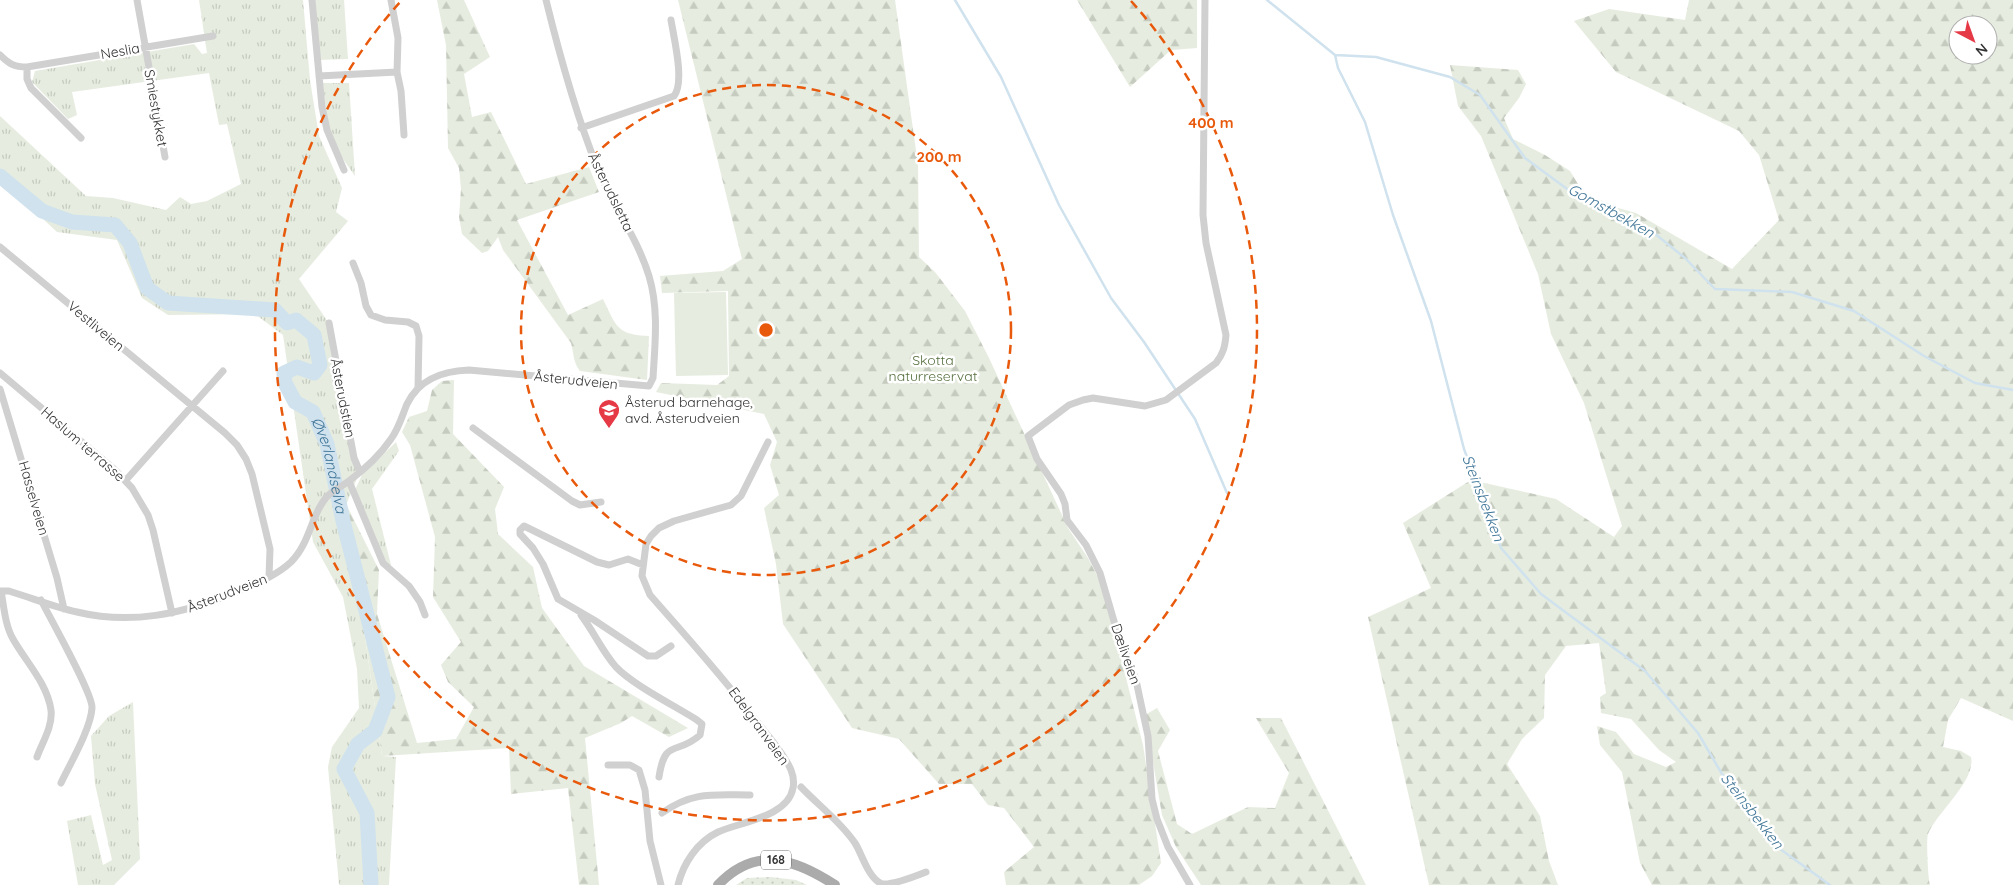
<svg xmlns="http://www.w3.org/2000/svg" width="2013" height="885" font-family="Quicksand,sans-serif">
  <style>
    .grass { fill: url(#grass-tufts) }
    .forest { fill: url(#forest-firs); fill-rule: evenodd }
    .garden { fill: url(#garden-dots) }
    .pitch { fill: #e6ecdf }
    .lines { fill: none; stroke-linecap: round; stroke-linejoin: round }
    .stream { stroke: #cfe2ee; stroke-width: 2.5 }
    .river { stroke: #cfe2ee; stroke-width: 15 }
    .street { stroke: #d0d0d0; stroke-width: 7 }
    .primary { stroke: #ababab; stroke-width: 10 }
    .ring { fill: none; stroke: #e8590c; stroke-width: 2.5; stroke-dasharray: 9 6 }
    .labels { text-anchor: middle; stroke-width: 5; stroke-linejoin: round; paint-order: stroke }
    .shield { fill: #fff; stroke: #707070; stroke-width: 1 }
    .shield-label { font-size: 12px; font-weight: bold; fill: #333 }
    .street-label { font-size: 14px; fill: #333; stroke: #fff }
    .park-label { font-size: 14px; fill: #56703f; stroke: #fff }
    .poi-label { font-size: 14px; fill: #333; stroke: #fff; text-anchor: start }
    .water-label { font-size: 15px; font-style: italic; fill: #3f7597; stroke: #fff }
    .centre { fill: #e8590c; stroke: #fff; stroke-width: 2.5 }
    .ring-label { font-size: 15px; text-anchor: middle; font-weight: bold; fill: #e8590c; stroke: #fff; stroke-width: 5; stroke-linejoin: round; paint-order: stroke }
  </style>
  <defs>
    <pattern id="grass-tufts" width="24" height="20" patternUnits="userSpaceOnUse" patternTransform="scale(1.25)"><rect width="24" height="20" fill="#e6ecdf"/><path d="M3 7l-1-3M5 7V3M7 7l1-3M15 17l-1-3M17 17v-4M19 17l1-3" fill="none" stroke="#c6cbc0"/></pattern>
    <pattern id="forest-firs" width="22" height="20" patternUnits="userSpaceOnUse" patternTransform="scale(1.25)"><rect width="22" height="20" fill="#e6ecdf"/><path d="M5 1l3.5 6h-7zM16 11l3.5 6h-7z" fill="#c6cbc0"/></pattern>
    <pattern id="garden-dots" width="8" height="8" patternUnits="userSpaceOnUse" patternTransform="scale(1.25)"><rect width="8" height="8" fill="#e6ecdf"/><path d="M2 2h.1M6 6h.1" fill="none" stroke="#c6cbc0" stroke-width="1.8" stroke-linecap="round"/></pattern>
  </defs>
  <rect width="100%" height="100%" fill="#fff"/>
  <path class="grass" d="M199,0H303L310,80L319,136L342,188L336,212L348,221L299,279L328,322L358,476L346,505L382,756L396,757L389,885H339L328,767L332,747L359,708L357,669L343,597L313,542L283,335L255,314L168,315L142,298L117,240L57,232L0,179V116L86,196L113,198L166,210L180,197L191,204L207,201L241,184L227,124L219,125L209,73L72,92L77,115L68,119L32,82L35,71L194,44L202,54L207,53Z
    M315,0H344L348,59L319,60Z
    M323,83H349L355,176L338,152L327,121Z
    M396,442L399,451L372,489L391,565H387L355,490L362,475Z
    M133,702L140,859L114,885H78L67,821L91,815L103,865L112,860L95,784L91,736L109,716Z"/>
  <path class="forest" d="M437,0H464L490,57L464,74L472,117L491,112L526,184L589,167L599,192L517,220L568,315L603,299C616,326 617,335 649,336L647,380L580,371C573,362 574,354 571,343L503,250L498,237L488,251L482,253L462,234L459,217L461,189L459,168L448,148L446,45Z
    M678,0H895L918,165L919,257L935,272L965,311L989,358L1068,528L1088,558L1103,587L1143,745L1161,863L1152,876L1139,885H1006L1004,872L1034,847L1004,808L988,805L972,784H939L899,739L852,728L783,624L776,564L764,508L779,495L770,465L777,442L764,414L656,392L661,383L717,385L729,376L728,291L662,293L660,276L723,271L742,259Z
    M1077,0H1197V48L1171,50L1130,87Z
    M1689,0H2013V721L1961,698L1948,720L1943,747L1961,751L1971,757C1976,781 1937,812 1928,834C1926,840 1928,879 1930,885H1652L1640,863L1622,772L1600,745L1597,726L1616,732L1634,754L1666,767L1676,762L1659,750L1631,719L1601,713L1600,697L1606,693L1599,643L1566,646L1545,675L1544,718L1522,739L1507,764L1540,816L1549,861L1558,885H1429L1368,617L1431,588L1403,523L1471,480L1556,499L1614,537L1622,526L1584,403L1551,334L1538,274L1481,136L1458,106L1450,65L1518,70L1526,84L1519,98L1504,118L1513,139L1545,155L1570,171L1583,192L1618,208L1636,213L1732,269L1779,220L1759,155L1739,131L1616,72L1574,21L1609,9L1685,20ZM1958,25H1988V55H1958Z
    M454,380L453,434L504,487L495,509L498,534L533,567L542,608L584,666L688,728L669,737L632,716L621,723L585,738L599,885H579L568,788L511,794L509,748L382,756L346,504L379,570L377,614L417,743L456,739L474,707L448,682L441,665L461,642L433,597L435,537L410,445L402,432L409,417L427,411L432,390L442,381Z
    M1157,708L1170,730L1158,751L1177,824L1192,834L1248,807L1275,808L1289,773L1256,718H1281L1366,885H1201L1176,847L1162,815L1145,715Z"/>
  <path class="garden" d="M771,877L796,880L807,885H736L747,878Z"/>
  <path class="pitch" d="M726,292L728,375L676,376L674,293Z"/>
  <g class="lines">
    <path class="stream" d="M955,0L1001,77L1059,205L1111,298L1144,342L1195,419L1227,493
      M1267,0L1335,55
      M1335,55L1338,68L1365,122L1393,215L1431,321L1464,449L1501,548L1541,594L1645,671L1698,733L1722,774L1776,846L1830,885
      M1335,55L1376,57L1450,77L1480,95L1525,158L1578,197L1649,229L1685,258L1715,289L1792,292L1854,311L1924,356L1975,383L2013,390"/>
    <path class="river" id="s1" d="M0,176L42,211L72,222L115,225L130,243L147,288L168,303L275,310L287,323L296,320L314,335L320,365L314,373L297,367L284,373L285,383L295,402L313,412L327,444L343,521L388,697L375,731L358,744L344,769L367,813L371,885"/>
    <path class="street" d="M137,0L165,157
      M312,0L322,107L327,130L344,170
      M391,0L398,38L397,72
      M0,55C9,64 14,67 27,67L213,36
      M27,67V79L31,88L81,138
      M319,76L397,72L401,91L404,135
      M581,128L674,96C685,82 674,39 671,20
      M0,247L225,433L237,445L246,459L252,474L270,549L269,577
      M353,263L361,283L366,306L371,315L385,320L408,322L416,326L419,336L418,388
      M329,323L354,458L360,472
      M0,373L115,470L132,488L148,515L153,530L172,613
      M0,389L57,578L64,609
      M473,428L572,501L580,505L601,502
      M126,480L223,371
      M349,481L383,563L409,586L420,602L425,615
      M643,565L628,559L609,565L597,562L524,526L520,530V534L533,548L543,564L558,599L594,620L648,656H656L671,646
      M0,591H9C32,598 54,607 77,612C131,625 181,614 232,594C252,585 275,577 291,562C310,543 311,516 325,499C331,491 341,487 349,481C365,469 380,455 391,439C399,428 402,416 407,404C419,379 442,371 469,370L649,386L653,378C655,344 659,309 649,276C637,237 612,204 597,167C575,112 560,57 546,0
      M1,591C4,607 5,625 13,639C26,662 47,683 51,710C53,726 42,743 37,757
      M41,600C50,618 93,694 92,708C91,728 70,764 61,783
      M581,615C594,632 602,651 616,667C633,685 675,706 697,720L702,724L700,735C677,756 665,737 659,777
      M608,765H630L639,770L645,790L650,841L661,885
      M801,787C819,806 840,821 855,843C862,854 868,878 882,884C892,885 916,876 926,872
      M662,813C693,791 714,795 750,795
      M678,885C683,864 697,842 718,832C740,822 788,817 793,788C794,783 793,775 791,770C784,753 769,737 758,723C724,678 687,637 650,595L642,576L646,544L651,536L659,528L674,521L731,505L741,496L768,442
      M1190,885L1168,847L1157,819L1152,799L1148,736L1140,699L1136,680L1116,628L1100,573L1086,545L1067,520L1065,504L1061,494L1037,459L1028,436L1069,405L1083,400L1093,398L1145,406L1166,400L1216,363C1223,354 1225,347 1226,335L1206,243L1203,215L1205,0"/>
    <path class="primary" d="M718,885C756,845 795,859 835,885"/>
  </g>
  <g class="ring">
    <circle cx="766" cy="330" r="245"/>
    <path d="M1131 1A491 491 0 1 1 401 1"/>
  </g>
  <defs>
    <g id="school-pin" transform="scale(1.125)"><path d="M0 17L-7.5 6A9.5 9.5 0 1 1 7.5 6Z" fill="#e63946" stroke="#fff"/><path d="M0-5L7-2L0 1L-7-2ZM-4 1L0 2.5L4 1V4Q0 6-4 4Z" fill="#fff"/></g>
  </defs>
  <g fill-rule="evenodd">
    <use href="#school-pin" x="609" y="410"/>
  </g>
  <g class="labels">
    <rect class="shield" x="761" y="850.5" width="30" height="19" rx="4"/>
    <g class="shield-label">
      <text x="776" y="864">168</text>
    </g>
    <g class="street-label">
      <text transform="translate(120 51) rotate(-10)" y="5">Neslia</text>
      <text transform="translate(156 108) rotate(80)" y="5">Smiestykket</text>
      <text transform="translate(611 192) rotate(64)" y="5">Åsterudsletta</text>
      <text transform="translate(96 326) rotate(40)" y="5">Vestliveien</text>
      <text transform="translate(576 380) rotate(6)" y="5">Åsterudveien</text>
      <text transform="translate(343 398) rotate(79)" y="5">Åsterudstien</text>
      <text transform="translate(83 444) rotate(41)" y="5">Haslum terrasse</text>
      <text transform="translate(34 498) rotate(74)" y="5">Hasselveien</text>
      <text transform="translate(227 593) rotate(-21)" y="5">Åsterudveien</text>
      <text transform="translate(1126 654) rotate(71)" y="5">Dæliveien</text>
      <text transform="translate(759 726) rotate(54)" y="5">Edelgranveien</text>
    </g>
    <g class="park-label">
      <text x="933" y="365">Skotta<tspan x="933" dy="16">naturreservat</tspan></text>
    </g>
    <g class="poi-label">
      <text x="625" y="407">Åsterud barnehage,<tspan x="625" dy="16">avd. Åsterudveien</tspan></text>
    </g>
    <g class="water-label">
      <text transform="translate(1611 211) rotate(29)" y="5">Gomstbekken</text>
      <text dy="5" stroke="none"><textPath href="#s1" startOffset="566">Øverlandselva</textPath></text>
      <text transform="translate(1483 498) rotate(69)" y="5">Steinsbekken</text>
      <text transform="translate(1752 811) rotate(52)" y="5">Steinsbekken</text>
    </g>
  </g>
  <circle cx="766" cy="330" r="8" class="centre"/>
  <g class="ring-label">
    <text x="1211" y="128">400 m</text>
    <text x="939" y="162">200 m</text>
  </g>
  <g transform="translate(1973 40) rotate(139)"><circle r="24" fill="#ffffff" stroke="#adadad"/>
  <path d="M0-4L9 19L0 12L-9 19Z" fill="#e63946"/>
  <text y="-8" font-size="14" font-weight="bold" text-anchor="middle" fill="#333333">N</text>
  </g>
</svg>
